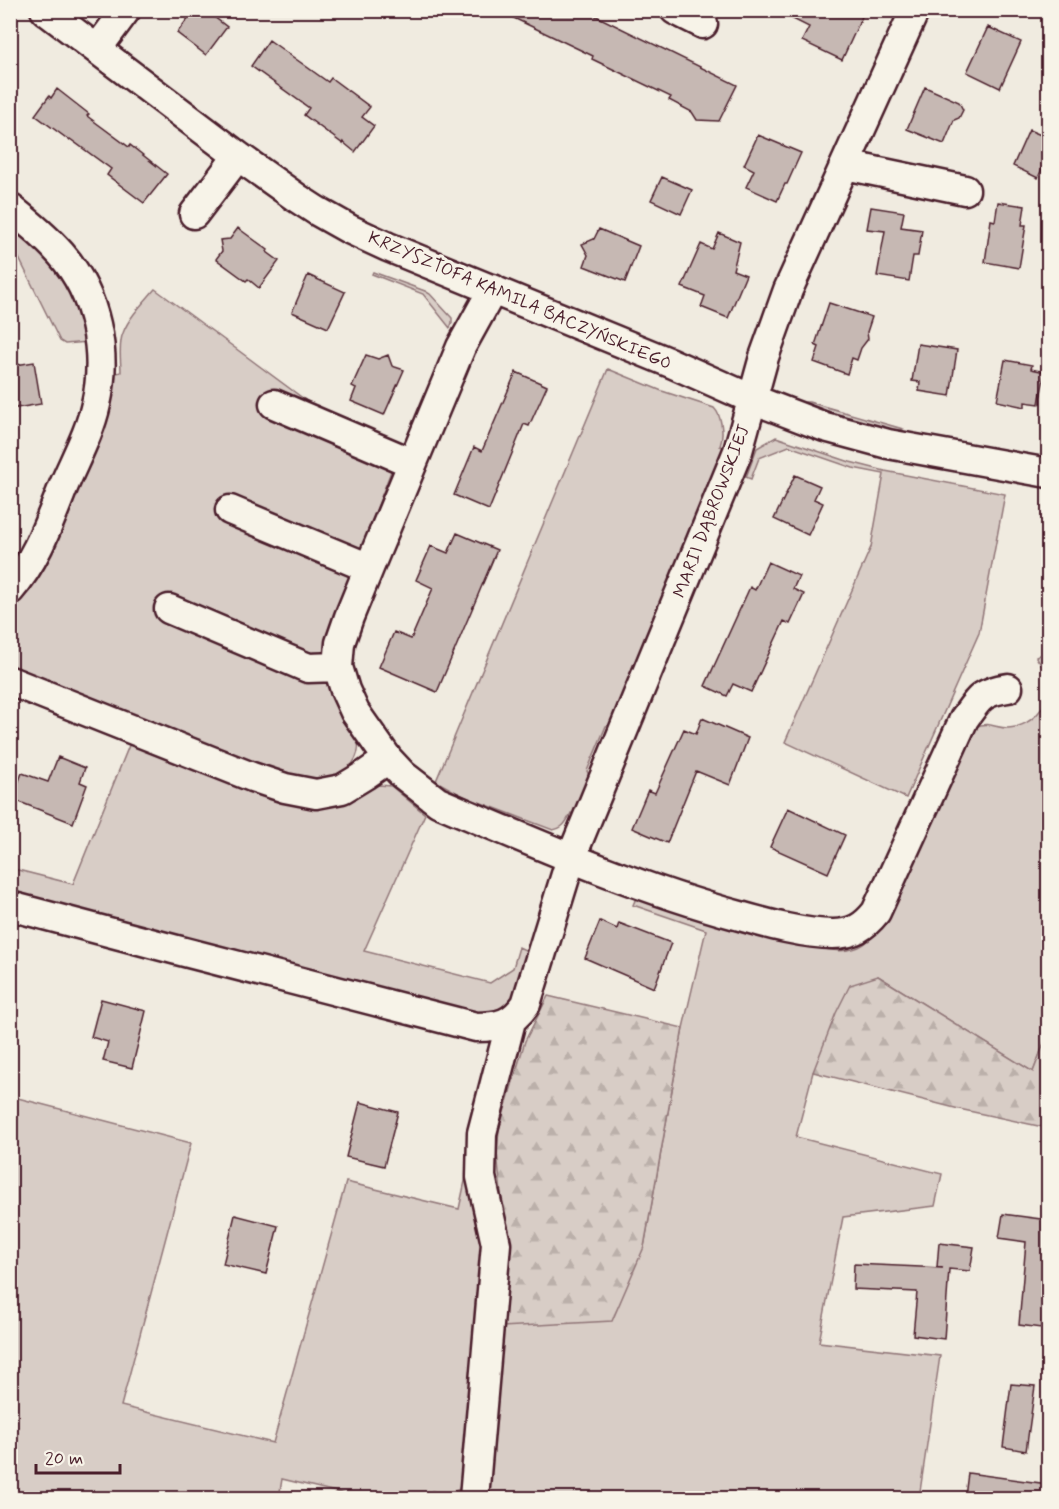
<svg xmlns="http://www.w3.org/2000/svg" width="1059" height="1509" font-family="Mynerve,sans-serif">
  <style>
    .green { fill: #d8cdc6; stroke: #917678; stroke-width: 1.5 }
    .forest { fill: url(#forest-firs); stroke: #917678; stroke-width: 1.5 }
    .building { fill: #c6b8b3; stroke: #4a1f2b; stroke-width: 1.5 }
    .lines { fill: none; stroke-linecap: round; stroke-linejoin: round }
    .street-casing { stroke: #4a1f2b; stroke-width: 33 }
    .street { stroke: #f7f3e8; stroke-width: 28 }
    .labels { text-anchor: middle; stroke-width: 6; stroke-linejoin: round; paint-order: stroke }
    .street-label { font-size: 18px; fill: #4a1f2b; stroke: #f7f3e8 }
  </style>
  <defs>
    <pattern id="forest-firs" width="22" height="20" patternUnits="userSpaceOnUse" patternTransform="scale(1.5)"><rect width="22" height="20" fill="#d8cdc6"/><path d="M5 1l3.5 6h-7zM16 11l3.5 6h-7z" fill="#bbb0aa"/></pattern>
  </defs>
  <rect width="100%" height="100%" fill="#f0ebe0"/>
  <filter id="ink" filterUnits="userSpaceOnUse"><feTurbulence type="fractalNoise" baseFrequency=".0167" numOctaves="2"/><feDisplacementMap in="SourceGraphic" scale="12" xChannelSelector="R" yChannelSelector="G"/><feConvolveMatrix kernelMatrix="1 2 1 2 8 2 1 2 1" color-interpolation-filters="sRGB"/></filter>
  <g filter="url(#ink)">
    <path class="green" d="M10,225C22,235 34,246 45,257C68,281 78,311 87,342L65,344L60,341L11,242Z
      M373,272L425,291L430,294L452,318V323L450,328L423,294L372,274Z
      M155,289L319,410L401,445L327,639C323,661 324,683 334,703C350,734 375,741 343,776L296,782L10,667V607L34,583L78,487L113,374L121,372C121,360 118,345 123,333C129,317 144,302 155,289Z
      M608,369L662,391L714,408C722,416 724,435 720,446L727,448L614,725L606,726L587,771L591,780L576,815L571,813C566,822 564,828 553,830L463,796L436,781Z
      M805,402H809L903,429L897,432L804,404Z
      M776,437L850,462L885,471L1005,494L979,633L906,798L785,742L871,547L884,474L853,468L789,446L759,458L751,479L746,477L757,448Z
      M1048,651V1033L1033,1072L878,976L813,1072L796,1137L942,1174L935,1206L843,1217L819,1342L940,1356L919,1498H487L501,1327L644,1247L683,1028L706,930L633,905L636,898C688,913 740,928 793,941C811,945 830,953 848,950C865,948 874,936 883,922L975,727C989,721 995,728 1008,728C1034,727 1056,699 1046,674C1044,668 1039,662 1036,657Z
      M130,743L307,806L379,785L391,786L425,814L364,951L490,983L513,968L519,947L529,952L517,997L503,1012L471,1015L11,897L10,868L73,884Z
      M10,1096L191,1143L121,1406L273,1443L346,1182L459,1209L470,1158L482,1247L461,1489L444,1494L432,1491L431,1498H361L282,1479L279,1498H11Z"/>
    <path class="forest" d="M878,976L1033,1072L1048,1033V1128L959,1109L813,1072L836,1013L850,985Z
      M548,996L683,1028L644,1247L612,1321L501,1327L504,1224L497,1152L499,1129L525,1041Z"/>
    <path class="building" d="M194,10H205L227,27L206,55L177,33Z
      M497,10H584L737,85L719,121L697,120L692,112L669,100L671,97L592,59L593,56Z
      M775,10H865L842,60L802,41L809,27Z
      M988,27L1021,42L1000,88L967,72Z
      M269,40L328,82L331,78L370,107L362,117L374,126L355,152L343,142V144L304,115L309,108L251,66Z
      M925,87L959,102L963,110L959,118L954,120L944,144L907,129Z
      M57,89L89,114L87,116L129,147L130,145L167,174L144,203L107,175L111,169L70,139L69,140L35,115L49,96L51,98Z
      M1029,130L1048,138V155L1038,178L1013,166Z
      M758,135L801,153L787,184H785L777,201L746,187L754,170L744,165Z
      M662,177L692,190L681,214L651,200Z
      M998,202L1025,206L1022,225H1026L1019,268L985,262L991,220L995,221Z
      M871,207L904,212L901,227L922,230L918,256H913L909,281L877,276L885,231L867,229Z
      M238,228L268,250L267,252L279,261L259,288L248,279L246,281L216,259L222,251L220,240L230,239Z
      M599,229L639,246L625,282L584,266L588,255L582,244L594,239Z
      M719,233L740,242L733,270L746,275L728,318L701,307L705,296L682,287L701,244L712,249Z
      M308,275L345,292L328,328L292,312Z
      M829,303L872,317L867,332L868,339L861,348L857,360L852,358L847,374L814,362L819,347L815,345Z
      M918,344L957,350L950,396L919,391L920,382L912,381Z
      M366,355L378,359L388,355L392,366L404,370L384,415L351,401L356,388L352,386Z
      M1005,360L1032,365L1031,369L1045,372L1039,404L1025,402V407L997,401Z
      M34,362L41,404L10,409V366Z
      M516,372L547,386L529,426L524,424L489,510L454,495L474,447L482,451Z
      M795,475L820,486L814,499L823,503L808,535L774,519Z
      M457,533L497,550L437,692L379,667L394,632L411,639L433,588L416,580L431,546L448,553Z
      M768,562L799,576L793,589L804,594L790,624L784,621L751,692L733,684L727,696L705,686L750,587L755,590Z
      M702,718L748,738L730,785L696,771L667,843L632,828L648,790L655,793L684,729L696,734Z
      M58,757L85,768L80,782L87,785L73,823L12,799L22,773L48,782Z
      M788,808L845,835L828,873L770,847Z
      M600,921L617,929L619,923L671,943L654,988L585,958Z
      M101,999L146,1011L132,1068L103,1061L108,1042L91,1037Z
      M360,1102L398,1112L384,1166L346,1157Z
      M1003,1214L1048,1220V1264L1041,1328L1019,1325L1026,1242L999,1238Z
      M235,1215L278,1226L266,1274L223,1264Z
      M939,1243L974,1247L970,1271L949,1269L944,1339L913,1335L917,1292L853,1289L854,1264L943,1268L937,1267Z
      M1011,1384L1035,1386L1026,1451L1003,1447Z
      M968,1473L1048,1484V1498H976L965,1497Z"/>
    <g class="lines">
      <g class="street-casing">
        <path id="street" d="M45,10L238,156L297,198L317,211L349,229L388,247L671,363L752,399L825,427L888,444L1048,473
          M675,10L703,24
          M97,49L126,10
          M846,163L855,167L965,190
          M10,208C28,222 46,237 61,254C96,294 108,353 96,404C90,432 75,459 64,485C49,522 37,559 10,590
          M194,214L238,156
          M493,289L461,347L369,568L349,617L340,643L338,667L345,690L355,712L388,759L403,775L438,802C537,844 636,888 740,916C768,924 804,934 833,934C853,934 864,927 876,912L964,719C979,698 981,692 1008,688
          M274,404L412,463
          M230,510L369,568
          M169,609L308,668L338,667
          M10,681L252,777L285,788L316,794L342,789L365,775L388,759
          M10,906L173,949L476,1027C500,1027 512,1024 526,1004L571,858L738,451L764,357L788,290L915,10
          M474,1498L496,1244L481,1177L482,1133L511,1021"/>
      </g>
      <use href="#street" class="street"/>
    </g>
  </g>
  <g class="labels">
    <g class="street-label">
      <text transform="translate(520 300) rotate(23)" y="6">KRZYSZTOFA KAMILA BACZYŃSKIEGO</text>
      <text transform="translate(711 511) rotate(-69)" y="6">MARII DĄBROWSKIEJ</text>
    </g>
  </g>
  <rect width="1059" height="1509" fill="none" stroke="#f7f3e8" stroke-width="36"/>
  <rect x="18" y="18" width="1023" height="1473" fill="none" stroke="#4a1f2b" stroke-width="2" filter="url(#ink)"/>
  <path d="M36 1464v9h84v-9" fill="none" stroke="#4a1f2b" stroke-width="3"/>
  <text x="45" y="1464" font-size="18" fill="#4a1f2b" stroke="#f7f3e8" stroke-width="4.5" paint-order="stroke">20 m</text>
</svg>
